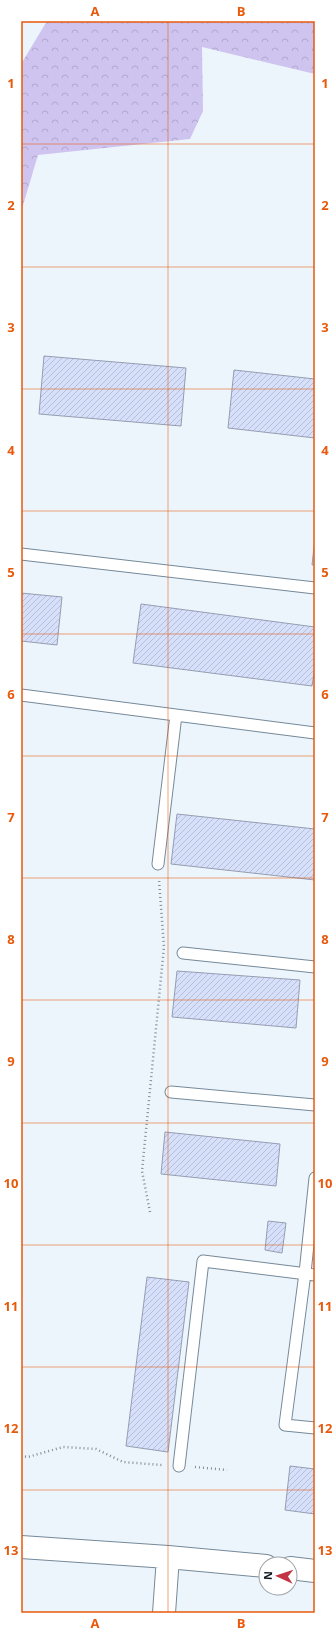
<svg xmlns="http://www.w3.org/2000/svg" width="336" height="1634" font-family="'Open Sans',sans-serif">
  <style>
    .forest { fill: url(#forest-crowns) }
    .building { fill: url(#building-hatch); stroke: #959db2 }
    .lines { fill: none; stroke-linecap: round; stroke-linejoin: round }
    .lane-casing { stroke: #758999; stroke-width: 13 }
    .street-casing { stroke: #758999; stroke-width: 24 }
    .path { stroke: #858c93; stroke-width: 2.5; stroke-dasharray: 1 3; stroke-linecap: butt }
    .lane { stroke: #fff; stroke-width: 11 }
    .street { stroke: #fff; stroke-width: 22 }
    .grid { fill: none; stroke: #e8590c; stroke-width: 1; stroke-opacity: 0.55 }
    .neatline { fill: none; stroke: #e8590c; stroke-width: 1.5 }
    .grid-label { font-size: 13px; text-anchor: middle; font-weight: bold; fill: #e8590c }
  </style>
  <defs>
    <pattern id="forest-crowns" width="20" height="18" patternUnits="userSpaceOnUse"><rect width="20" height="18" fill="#cfc4f0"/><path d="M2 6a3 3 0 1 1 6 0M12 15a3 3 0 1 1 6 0" fill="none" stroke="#b1a8cd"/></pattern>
    <pattern id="building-hatch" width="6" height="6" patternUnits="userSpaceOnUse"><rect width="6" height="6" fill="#d6e0fa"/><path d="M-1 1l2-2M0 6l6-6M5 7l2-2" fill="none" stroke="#b6bfd6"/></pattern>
  </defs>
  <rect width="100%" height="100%" fill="#edf5fc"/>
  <path class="forest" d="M47,21H315V74L202,47L203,111L190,139L38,155L21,212V64Z"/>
  <path class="building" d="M44,356L186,368L181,426L39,414Z
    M234,370L315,379V438L228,428Z
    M315,538V565H312Z
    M21,593L62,597L57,645L21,641Z
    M141,604L315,627V667L312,686L133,663Z
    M177,814L315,829V880L171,864Z
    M177,971L300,980L296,1028L172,1017Z
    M165,1132L280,1144L276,1186L161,1174Z
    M268,1221L286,1223L282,1253L265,1250Z
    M147,1277L189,1282L168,1452L126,1446Z
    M290,1466L315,1469V1514L285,1510Z"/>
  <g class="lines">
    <g class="lane-casing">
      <path id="lane" d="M21,554L315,588
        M21,695L315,733
        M158,864L176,715
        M183,953L315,967
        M171,1092L315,1105
        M315,1178L305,1273L285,1425L315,1428
        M179,1466L203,1261L315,1275"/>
    </g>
    <g class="street-casing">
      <path id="street" d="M21,1547L168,1557L266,1566
        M290,1568L315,1571
        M164,1613L168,1557"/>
    </g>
    <path class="path" d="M150,1212L142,1171L164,947L159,880
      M21,1456L28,1457L63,1447L96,1449L123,1462L162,1465
      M195,1467L227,1470"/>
    <use href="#lane" class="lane"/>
    <use href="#street" class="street"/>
  </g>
  <path class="grid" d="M168,21V1613M21,144H315M21,267H315M21,389H315M21,511H315M21,634H315M21,756H315M21,878H315M21,1000H315M21,1123H315M21,1245H315M21,1367H315M21,1490H315"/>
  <rect width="336" height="1634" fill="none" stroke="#ffffff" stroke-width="44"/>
  <g transform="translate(278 1576) rotate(273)"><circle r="19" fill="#ffffff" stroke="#9fa1a4"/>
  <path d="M0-3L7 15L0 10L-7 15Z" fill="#c33344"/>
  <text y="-6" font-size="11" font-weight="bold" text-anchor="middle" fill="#0e151b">N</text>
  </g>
  <rect x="22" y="22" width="292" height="1590" class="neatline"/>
  <g class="grid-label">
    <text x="95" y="16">A</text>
    <text x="241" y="16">B</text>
    <text x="11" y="88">1</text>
    <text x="325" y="88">1</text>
    <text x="11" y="210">2</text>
    <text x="325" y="210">2</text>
    <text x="11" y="332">3</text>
    <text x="325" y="332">3</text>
    <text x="11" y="455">4</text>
    <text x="325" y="455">4</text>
    <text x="11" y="577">5</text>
    <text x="325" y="577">5</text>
    <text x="11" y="699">6</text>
    <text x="325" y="699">6</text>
    <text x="11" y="822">7</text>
    <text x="325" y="822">7</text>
    <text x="11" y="944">8</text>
    <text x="325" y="944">8</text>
    <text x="11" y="1066">9</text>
    <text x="325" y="1066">9</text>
    <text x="11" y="1188">10</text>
    <text x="325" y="1188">10</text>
    <text x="11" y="1311">11</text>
    <text x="325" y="1311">11</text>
    <text x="11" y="1433">12</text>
    <text x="325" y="1433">12</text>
    <text x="11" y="1555">13</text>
    <text x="325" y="1555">13</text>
    <text x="95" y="1628">A</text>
    <text x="241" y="1628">B</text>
  </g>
</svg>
